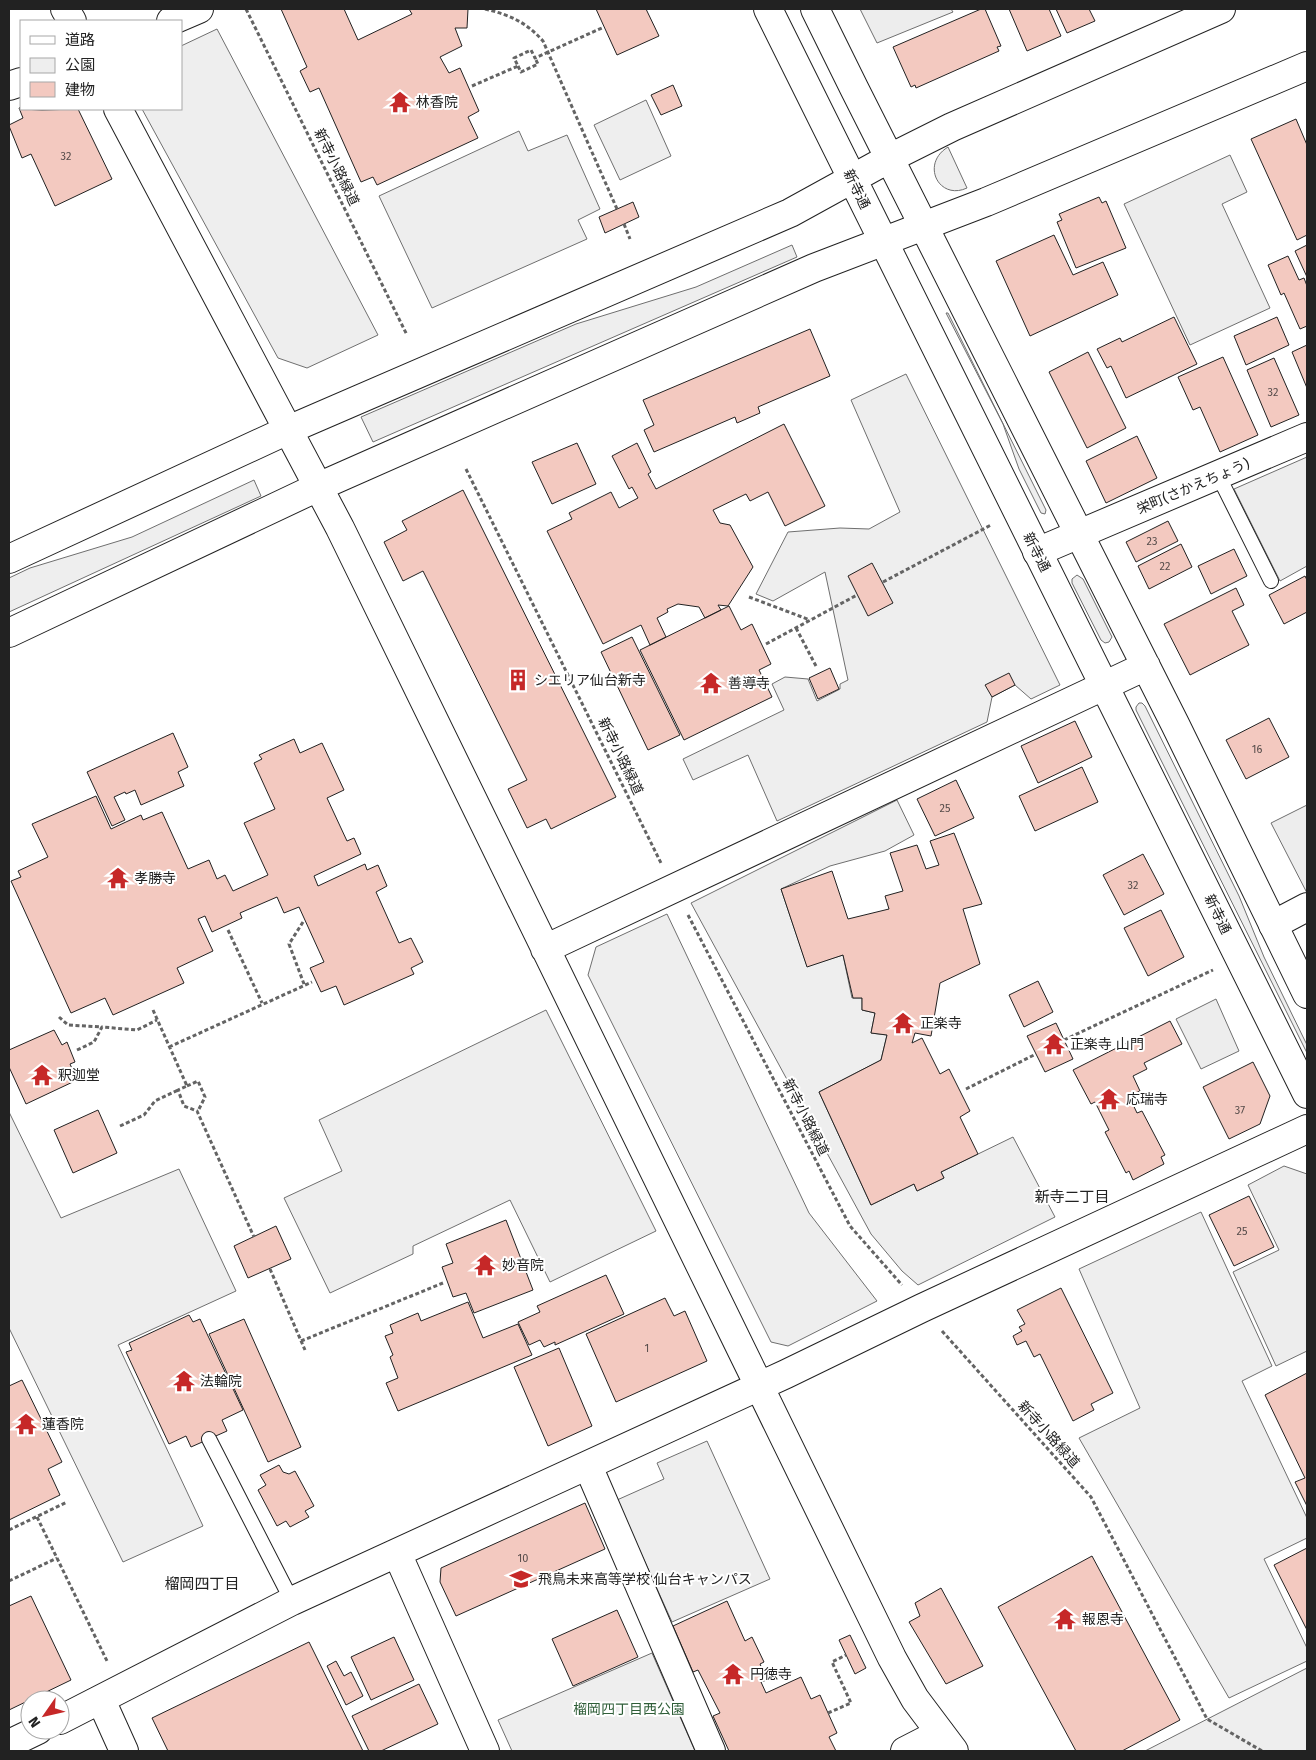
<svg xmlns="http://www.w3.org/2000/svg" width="1316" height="1760" font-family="'Fira Sans','Noto Sans JP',sans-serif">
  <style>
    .green { fill: #eee; stroke: #6f6f6f }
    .parking { fill: #ededed; stroke: #6f6f6f }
    .building { fill: #f3c9c0; stroke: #222 }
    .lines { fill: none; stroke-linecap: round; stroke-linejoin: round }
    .lane-casing { stroke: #222; stroke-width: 16 }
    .street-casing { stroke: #222; stroke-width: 30 }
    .secondary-casing { stroke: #222; stroke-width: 30 }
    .path { stroke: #646464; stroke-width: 3; stroke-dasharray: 4 2.5; stroke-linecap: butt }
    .lane { stroke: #fff; stroke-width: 14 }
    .street { stroke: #fff; stroke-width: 28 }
    .secondary { stroke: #fff; stroke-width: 28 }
    .labels { text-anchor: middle; stroke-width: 4; stroke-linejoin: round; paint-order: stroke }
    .number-label { font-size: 11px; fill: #564c4a }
    .poi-label { font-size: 14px; fill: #222; stroke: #fff; text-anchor: start }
    .street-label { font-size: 14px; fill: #222; stroke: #fff }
    .park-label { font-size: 14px; fill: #2f5e38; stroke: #fff }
    .neighbourhood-label { font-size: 15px; fill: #222; stroke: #fff }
  </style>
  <rect width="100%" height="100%" fill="#fff"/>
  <path class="green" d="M217,29L378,335L307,368L278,358L142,109H181V46Z
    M646,100L671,156L620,180L594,125Z
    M519,131L528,151L567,135L600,209L578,220L587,239L432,308L379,196Z
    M948,147L967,188C939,201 920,164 948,147Z
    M792,245L797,257L373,442L361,417L576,324L696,287Z
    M946,313H948L1046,510L1045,514L1041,513L1019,469L1003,424Z
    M906,374L1060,685L1031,699L1015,685L992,697L987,722L777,821L748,755L693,780L683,759L784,710L772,684L785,677L808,679L817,701L840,689V684L848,680L825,572L773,601L756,594L788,532L840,528L869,529L900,512L851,400Z
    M254,480L261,496L9,612V578L30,568L132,537Z
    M1077,575L1083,579L1112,637L1109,642L1105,643L1101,640L1072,583V579Z
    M1139,703H1142L1145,706L1239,896L1264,957L1307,1045V1053L1136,710V707Z
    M897,800L914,835L885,851L830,866L781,889L807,966L843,955L852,998H862V1010L875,1013L871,1033L887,1035L881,1060L819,1092L871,1205L914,1184L917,1191L944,1178L941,1172L1013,1137L1055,1217L918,1285L902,1271L871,1234L691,903Z
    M667,914L809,1213L877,1301L788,1346L771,1342L588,975L596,947Z
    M546,1010L656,1231L550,1282L510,1200L413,1246V1254L330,1293L284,1198L342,1171L319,1120Z
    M9,1112L61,1218L179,1169L236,1291L118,1345L203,1526L123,1562L9,1328Z
    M1201,1212L1272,1366L1242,1381L1307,1518V1538L1264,1559L1307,1648V1661L1229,1698L1079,1438L1140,1408L1079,1269Z
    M707,1441L770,1579L672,1622L617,1500L664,1479L657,1463Z
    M652,1653L695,1751H512L498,1720Z
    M1307,1668V1751H1145Z"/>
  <path class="parking" d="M860,9H951L953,12L877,43Z
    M1230,155L1247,192L1222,204L1270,308L1190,345L1124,204Z
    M1307,457V566L1280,581L1234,489Z
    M1307,805V893L1271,823Z
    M1216,999L1239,1051L1201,1069L1176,1019Z
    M1284,1166L1307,1174V1351L1276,1366L1233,1272L1279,1250L1248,1185Z"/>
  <path class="building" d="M281,9H344L358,40L412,14L409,9H468L467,28H455L462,46L440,57L449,73L460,68L479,111L468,117L478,138L377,185L373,177L361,182L319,88L310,92L300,71L307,67Z
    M596,9H646L659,36L617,55Z
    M981,9H985L1001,46L997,47L999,51L916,88L915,85L911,87L893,47Z
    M1009,9H1049L1061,36L1027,51Z
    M1056,9H1089L1095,21L1067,33Z
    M673,85L682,106L661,115L651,95Z
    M21,107V109L42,110L78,109L112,179L55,206L31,154L22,158L9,126V125L23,118L19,108Z
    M1296,119L1307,145V235L1297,240L1251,139Z
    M1099,197L1102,203L1106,201L1126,248L1076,268L1057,222L1062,220L1059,214Z
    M633,202L639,217L605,233L599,217Z
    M1054,235L1073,275L1103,262L1118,295L1030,336L996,261Z
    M1307,245V277L1295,251Z
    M1288,256L1299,280L1304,278L1307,286V326L1300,329L1284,293L1281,295L1268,265Z
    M1174,317L1197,364L1126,398L1111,366L1107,368L1097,349L1120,338L1122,342Z
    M1277,317L1289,345L1246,365L1234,336Z
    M810,329L830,376L758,407L760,413L737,423L735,417L654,452L644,430L654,425L643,400Z
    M1307,345V388L1292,352Z
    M1088,352L1126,428L1087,448L1049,372Z
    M1223,357L1258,435L1220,452L1200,407L1193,410L1178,377Z
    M1274,358L1299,415L1271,427L1247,370Z
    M784,424L825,506L785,526L768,492L750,501L746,494L713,510L720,523L730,525L753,567L728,606L718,605L721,610L705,618L699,607L678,604L667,609L668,612L657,618L666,637L650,645L641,625L603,644L547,531L572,519L569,513L611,492L619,508L638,498L632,487L629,489L612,456L637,443L651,472L648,474L656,489Z
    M1137,436L1157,478L1106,503L1086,461Z
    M577,443L596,484L552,504L532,462Z
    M463,490L616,797L551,829L546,819L527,828L508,789L527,780L423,571L403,581L384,542L407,530L402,521Z
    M1168,521L1178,541L1136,562L1126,542Z
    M1181,544L1192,567L1149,589L1138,566Z
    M1234,549L1247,576L1211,594L1198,566Z
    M872,563L893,603L868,616L848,576Z
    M1305,576L1307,580V612L1284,624L1269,595Z
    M1236,588L1244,605L1232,611L1249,645L1190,675L1164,624Z
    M729,606L741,630L752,624L771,664L759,670L772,697L684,740L640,650Z
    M632,637L680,735L648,750L601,652Z
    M830,668L839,689L818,699L809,678Z
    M1009,673L1015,685L992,697L985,685Z
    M1269,718L1289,757L1246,779L1226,740Z
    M1075,721L1092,757L1038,783L1021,746Z
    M173,733L188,767L178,772L184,786L141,805L135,790L126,794L125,792L114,797L125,820L112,826L87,772Z
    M294,739L300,753L322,743L344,790L327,798L347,841L354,838L361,854L314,876L318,886L365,864L367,870L378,865L387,886L376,892L399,943L411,938L423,962L411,968L414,974L344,1005L336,986L321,992L310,968L324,962L299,907L284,913L277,897L240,913L242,918L212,932L205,916L198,919L213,951L177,968L184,983L113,1015L105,998L71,1013L11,881L21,877L18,871L48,857L32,824L96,796L111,829L141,815L143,820L162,812L188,869L209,860L217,879L225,875L233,891L268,875L244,823L275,809L254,763L262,759L259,755Z
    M1082,767L1098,802L1035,831L1019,796Z
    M956,780L974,818L935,836L917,799Z
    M954,833L982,904L963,909L980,964L940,983L931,1036L915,1033L912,1043L922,1038L940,1074L949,1069L970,1111L960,1117L978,1154L941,1172L944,1178L917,1191L914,1184L871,1205L819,1092L881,1060L887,1035L871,1033L875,1013L862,1010V998H853L843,955L807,967L781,889L832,871L848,919L889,909L885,896L903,891L890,853L917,845L926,869L939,865L930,841Z
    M1143,854L1164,894L1124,915L1103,875Z
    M1161,910L1184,957L1148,976L1124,928Z
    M1038,981L1053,1012L1024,1027L1009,995Z
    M1170,1021L1182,1044L1144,1063L1147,1069L1133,1076L1140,1091L1129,1096L1137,1113L1142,1111L1165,1155L1161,1157L1164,1164L1133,1180L1129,1171L1126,1173L1105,1132L1109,1130L1095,1102L1091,1104L1073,1070Z
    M1056,1023L1073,1059L1045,1072L1027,1036Z
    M54,1030L62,1045L67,1042L75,1062L70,1064L77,1080L26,1104L9,1067V1050Z
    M1253,1062L1270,1096L1260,1124L1229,1139L1203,1087Z
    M98,1110L117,1153L73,1173L54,1130Z
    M1249,1196L1274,1247L1234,1266L1209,1215Z
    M506,1220L533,1290L474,1313L466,1293L453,1297L442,1267L453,1263L446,1244Z
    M276,1226L291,1259L248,1278L234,1246Z
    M606,1275L624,1314L555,1345V1342L544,1347L540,1340L529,1345L518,1322L540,1312L537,1306Z
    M1061,1288L1113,1393L1091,1404L1094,1410L1073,1421L1040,1354L1034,1357L1026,1341L1017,1345L1013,1336L1022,1331L1019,1327L1025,1324L1017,1310Z
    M665,1298L674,1316L685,1311L707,1361L616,1402L586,1334Z
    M468,1302L483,1338L518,1324L532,1355L398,1411L386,1383L398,1378L390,1357L393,1355L385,1336L393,1333L390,1325L418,1313L421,1321Z
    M189,1315L193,1322L200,1319L243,1410L222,1420L227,1431L191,1447L186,1436L169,1444L126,1352L132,1350L129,1343Z
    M244,1319L301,1447L268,1462L209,1334Z
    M559,1348L592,1426L548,1446L514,1367Z
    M1307,1373V1506L1295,1482L1305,1478L1265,1395Z
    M22,1380L62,1462L48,1469L60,1495L9,1520V1386Z
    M279,1465L283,1472L289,1474L295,1471L314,1506L305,1511L309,1517L290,1527L286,1521L277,1526L258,1490L266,1485L260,1475Z
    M585,1503L605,1549L456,1616L440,1582L441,1568Z
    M1307,1548V1630L1274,1565Z
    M1092,1556L1180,1720L1122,1751H1076L998,1607Z
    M941,1588L983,1666L946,1684L909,1622L920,1616L915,1603Z
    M31,1596L71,1680L9,1710V1606Z
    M727,1601L745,1641L752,1637L764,1662L760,1664L767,1680L761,1682L766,1693L801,1677L811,1699L820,1695L837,1733L829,1737L836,1751H729L713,1716L720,1713L698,1670L693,1672L673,1626Z
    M617,1610L638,1657L573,1686L552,1639Z
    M850,1635L866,1668L855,1674L839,1640Z
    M394,1637L414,1680L371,1700L351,1657Z
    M309,1642L363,1751H168L152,1718Z
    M336,1661L344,1676L351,1672L363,1696L346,1705L327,1666Z
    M419,1684L438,1724L381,1751H369L352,1716Z"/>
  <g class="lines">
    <g class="lane-casing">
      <path id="lane" d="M1218,475L1271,581
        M209,1439L292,1601"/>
    </g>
    <g class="street-casing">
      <path id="street" d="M171,21L199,9
        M9,86L21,82
        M1037,552L1307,437
        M1273,925L1307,907
        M588,1466L711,1751
        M905,1751L940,1733"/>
    </g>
    <g class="secondary-casing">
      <path id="secondary" d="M65,9L72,21
        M768,9L1307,1094
        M815,9L854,88L1175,724L1307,994
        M118,109L340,528L892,1658L915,1699L954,1751
        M9,559L288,430L790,213L890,158L952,127L1221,9
        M9,633L318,487L814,268L986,202L1307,66
        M545,949L1146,666
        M397,1553L485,1751
        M101,1700L124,1751
        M60,1720L292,1601L786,1374L922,1308L1307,1129
        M9,1744L38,1730"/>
    </g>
    <path class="path" d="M246,9L407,335
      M485,9C510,15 526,22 543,41L617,209
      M518,66L521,72L538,64L535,58
      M472,86L518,66L514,58L531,50L535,58L604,27
      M624,224L630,239
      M466,469L661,863
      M883,582L991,525
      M749,597L810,620
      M796,628L817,668
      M766,644L857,595
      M688,915L850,1226L902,1285
      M303,922L289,944L304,984
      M228,930L262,1003
      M153,1010L187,1086L178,1090L184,1106L197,1111L254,1237
      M59,1017L68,1025L102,1027
      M1064,1040L1213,970
      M169,1047L312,982
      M77,1050L94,1042L102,1027L137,1030L157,1020
      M187,1086L198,1081L205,1097L198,1111
      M966,1089L1036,1054
      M120,1126L144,1115L155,1101L178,1090
      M270,1269L305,1350
      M942,1331L1091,1497L1207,1719L1262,1751
      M301,1341L443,1283
      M37,1517L108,1663
      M9,1530L67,1502
      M9,1581L57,1558
      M828,1713L851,1703L832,1662L846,1655"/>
    <use href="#lane" class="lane"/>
    <use href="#street" class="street"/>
    <use href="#secondary" class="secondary"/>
  </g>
  <defs>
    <g id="temple-bare" transform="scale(1.725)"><path d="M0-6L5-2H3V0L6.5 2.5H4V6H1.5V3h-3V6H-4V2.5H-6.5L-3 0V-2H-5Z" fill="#c62828" stroke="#fff" stroke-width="2.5" paint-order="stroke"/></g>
    <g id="building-bare" transform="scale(1.725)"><path d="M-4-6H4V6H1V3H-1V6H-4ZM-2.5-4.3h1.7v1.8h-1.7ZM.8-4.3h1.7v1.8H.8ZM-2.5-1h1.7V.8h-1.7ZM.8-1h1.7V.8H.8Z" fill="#c62828" stroke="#fff" stroke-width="2.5" paint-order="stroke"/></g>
    <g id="school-bare" transform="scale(1.725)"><path d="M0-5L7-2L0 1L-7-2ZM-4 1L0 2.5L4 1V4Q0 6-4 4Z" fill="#c62828" stroke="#fff" stroke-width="2.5" paint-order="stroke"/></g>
  </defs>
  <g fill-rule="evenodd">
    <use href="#temple-bare" x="400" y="102"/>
    <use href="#building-bare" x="518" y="680"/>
    <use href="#temple-bare" x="711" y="683"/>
    <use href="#temple-bare" x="118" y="878"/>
    <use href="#temple-bare" x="903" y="1023"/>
    <use href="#temple-bare" x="1054" y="1044"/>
    <use href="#temple-bare" x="42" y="1075"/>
    <use href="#temple-bare" x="1109" y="1099"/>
    <use href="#temple-bare" x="485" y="1265"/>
    <use href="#temple-bare" x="184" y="1381"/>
    <use href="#temple-bare" x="26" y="1424"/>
    <use href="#school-bare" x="521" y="1579"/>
    <use href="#temple-bare" x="1065" y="1619"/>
    <use href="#temple-bare" x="733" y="1674"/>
  </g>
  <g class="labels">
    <g class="number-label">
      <text x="66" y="160">32</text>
      <text x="1273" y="396">32</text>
      <text x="1152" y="545">23</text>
      <text x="1165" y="570">22</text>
      <text x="1257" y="753">16</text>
      <text x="945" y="812">25</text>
      <text x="1133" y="889">32</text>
      <text x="1240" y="1114">37</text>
      <text x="1242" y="1235">25</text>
      <text x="647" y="1352">1</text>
      <text x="523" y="1562">10</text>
    </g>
    <g class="poi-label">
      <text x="416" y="107">林香院</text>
      <text x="534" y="685">シエリア仙台新寺</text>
      <text x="728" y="688">善導寺</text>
      <text x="134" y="883">孝勝寺</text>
      <text x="920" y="1028">正楽寺</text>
      <text x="1070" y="1049">正楽寺 山門</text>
      <text x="58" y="1080">釈迦堂</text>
      <text x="1126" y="1104">応瑞寺</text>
      <text x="502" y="1270">妙音院</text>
      <text x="200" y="1386">法輪院</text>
      <text x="42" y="1429">蓮香院</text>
      <text x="538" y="1584">飛鳥未来高等学校 仙台キャンパス</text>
      <text x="1082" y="1624">報恩寺</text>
      <text x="750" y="1679">円徳寺</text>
    </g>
    <g class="street-label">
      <text transform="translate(337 167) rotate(64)" y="5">新寺小路緑道</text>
      <text transform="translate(857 189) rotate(64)" y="5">新寺通</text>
      <text transform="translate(1193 486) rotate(-23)" y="5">栄町(さかえちょう)</text>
      <text transform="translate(1037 552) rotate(63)" y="5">新寺通</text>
      <text transform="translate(621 756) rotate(64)" y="5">新寺小路緑道</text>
      <text transform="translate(1218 914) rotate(64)" y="5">新寺通</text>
      <text transform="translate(806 1117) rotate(63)" y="5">新寺小路緑道</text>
      <text transform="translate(1049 1434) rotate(48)" y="5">新寺小路緑道</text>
    </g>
    <g class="park-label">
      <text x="629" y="1714">榴岡四丁目西公園</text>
    </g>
    <g class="neighbourhood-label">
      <text x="1072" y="1202">新寺二丁目</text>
      <text x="202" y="1589">榴岡四丁目</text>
    </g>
  </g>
  <rect width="1316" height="1760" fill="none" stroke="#222222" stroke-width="20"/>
  <rect x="20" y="20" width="162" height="90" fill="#ffffff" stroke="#a7a7a7"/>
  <rect x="30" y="36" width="25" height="8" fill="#ffffff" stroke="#a7a7a7"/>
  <text x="65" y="45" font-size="15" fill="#222222">道路</text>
  <rect x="30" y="58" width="25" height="15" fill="#eeeeee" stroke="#a7a7a7"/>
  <text x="65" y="70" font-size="15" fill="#222222">公園</text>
  <rect x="30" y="82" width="25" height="15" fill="#f3c9c0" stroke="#a7a7a7"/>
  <text x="65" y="95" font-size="15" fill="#222222">建物</text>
  <g transform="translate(45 1715) rotate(236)"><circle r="24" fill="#ffffff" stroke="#a7a7a7"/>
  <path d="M0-4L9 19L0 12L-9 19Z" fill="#c62828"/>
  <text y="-8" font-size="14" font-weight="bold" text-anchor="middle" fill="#222222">N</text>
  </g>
</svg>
